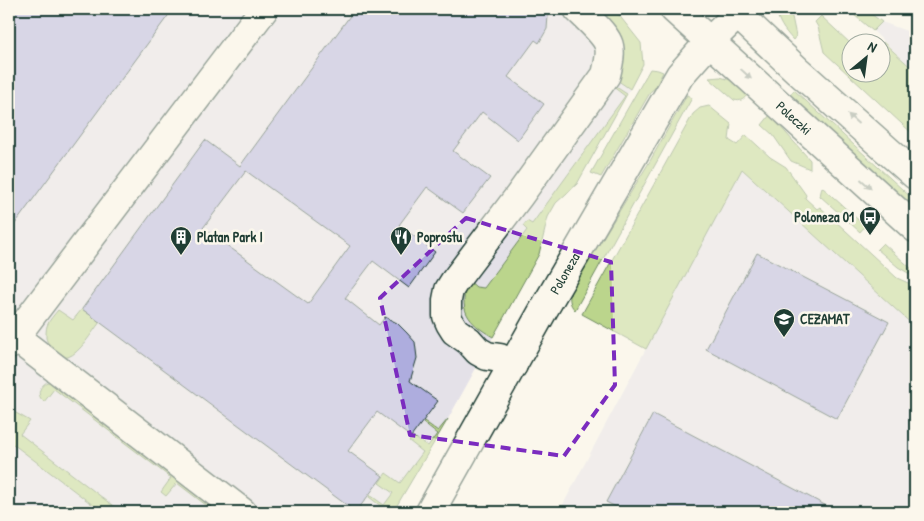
<svg xmlns="http://www.w3.org/2000/svg" width="924" height="521" font-family="'Patrick Hand',sans-serif">
  <style>
    .built { fill: #e4e1e8 }
    .green { fill: #bbd58c; stroke: #6d8960 }
    .building { fill: #aeadde; stroke: #1f3d34; fill-rule: evenodd }
    .lines { fill: none; stroke-linecap: round; stroke-linejoin: round }
    .minor-casing { stroke: #1f3d34; stroke-width: 31 }
    .major-casing { stroke: #1f3d34; stroke-width: 31 }
    .minor { stroke: #fbf7ec; stroke-width: 28 }
    .major { stroke: #fbf7ec; stroke-width: 28 }
    .oneway { fill: #8d9a90 }
    .marked { fill: none; stroke: #7b2cbf; stroke-width: 4; stroke-dasharray: 10 6; stroke-linejoin: round }
    .labels { text-anchor: middle; stroke-width: 5; stroke-linejoin: round; paint-order: stroke }
    .street-label { font-size: 14px; fill: #1f3d34; stroke: #fbf7ec }
    .poi-label { font-size: 14px; font-weight: bold; fill: #1f3d34; stroke: #fbf7ec; text-anchor: start }
  </style>
  <rect width="100%" height="100%" fill="#fbf7ec"/>
  <filter id="ink" filterUnits="userSpaceOnUse"><feTurbulence type="fractalNoise" baseFrequency=".02" numOctaves="2"/><feDisplacementMap in="SourceGraphic" scale="10" xChannelSelector="R" yChannelSelector="G"/><feConvolveMatrix kernelMatrix="1 2 1 2 8 2 1 2 1" color-interpolation-filters="sRGB"/></filter>
  <g filter="url(#ink)">
    <path class="built" d="M9,9H594L617,80L630,89L577,184L556,203L548,217L539,254L448,419L393,512H9Z
      M882,22L915,34V71L873,31Z
      M742,168L915,327V491L904,512H559Z"/>
    <path class="green" d="M594,9H614L641,43L643,64L630,89L617,80Z
      M776,9H783L792,17L796,36L793,40C784,30 778,22 776,9Z
      M847,9H864L882,22L873,31Z
      M821,16L851,44L852,72H882V44L883,42L915,71V136L824,52L818,27L815,22Z
      M650,69L658,70L663,72L655,88L651,91L601,177L591,173Z
      M720,77L731,80L748,94C744,99 741,102 734,100L709,78Z
      M613,85L627,94L577,184L556,203L548,217L539,254L493,337C467,322 458,310 468,280L476,287L484,288L527,230L523,226L527,221L532,224L625,96L612,86Z
      M794,90L915,201V211L789,96Z
      M687,95L692,98L575,310C569,304 569,298 571,290L650,161Z
      M709,106L731,124L729,140L737,145L746,135L770,157L786,167L806,195L805,198L817,209L820,207L897,278L915,286V327L742,169L646,349L582,314L693,114L700,108Z
      M770,115L810,160V169L791,161L773,135L762,125Z
      M822,187L865,226L860,232L820,196Z
      M883,243L915,272V277L898,267L877,249Z
      M82,309L100,322C92,332 80,353 68,357C59,359 48,346 46,338C46,335 46,329 47,326C49,320 54,315 58,310L73,320Z
      M47,382H51L224,512H215L177,483L166,496L161,492L171,478L54,389L44,402C36,395 39,387 47,382Z
      M9,409L30,421L20,434L121,512H102L9,441Z
      M448,419L393,512H379L382,507L369,497L370,495L384,505L393,493L379,483L386,473L400,483L423,452L409,441L413,437L428,446L437,434L423,423L424,421L438,431Z"/>
    <path class="building" d="M9,9H173L9,232Z
      M355,9H546L548,16L547,29L539,43L535,40L508,77L544,104L518,140L482,112L453,151L490,178L463,213L427,187L399,225L435,252L409,288L373,261L345,298L379,325L385,317L397,323L407,333L415,342L417,358L410,381L438,401L411,437L377,412L348,451L383,476L356,512L82,309L205,140L240,166ZM246,171L350,246L308,304L203,228Z
      M757,253L889,322L837,419L706,349Z
      M653,414L838,512H626L606,502Z"/>
    <g class="lines">
      <g class="minor-casing">
        <g id="minor">
          <path d="M15,337L264,9"/>
          <path d="M9,345L15,337L242,512"/>
          <path d="M513,365L500,358L487,356L478,351L469,341L455,331L450,323L447,316V300L449,290L454,282L519,196L606,75C608,66 612,52 608,43C604,33 586,17 578,9"/>
          <path id="s1" d="M430,512L544,309L680,75L710,41L743,9"/>
        </g>
      </g>
      <g class="major-casing">
        <g id="major">
          <path id="s2" d="M674,9L915,228"/>
          <path d="M732,9L797,70L915,175"/>
        </g>
      </g>
      <use href="#minor" class="minor"/>
      <use href="#major" class="major"/>
    </g>
    <defs><path id="oneway-solid" d="M-6-.8H1V-3.2L6.5 0L1 3.2V.8H-6Z" transform="scale(1.25)"/></defs>
    <g class="oneway">
      <use href="#oneway-solid" transform="translate(746 74) rotate(43)"/>
      <use href="#oneway-solid" transform="translate(853 119) rotate(-138)"/>
      <use href="#oneway-solid" transform="translate(866 184) rotate(42)"/>
    </g>
  </g>
  <path d="M0 0H924V521H0ZM466,218L611,262L615,385L564,456L410,435L380,298Z" fill="#fbf7ec" fill-opacity=".55" fill-rule="evenodd"/>
  <path class="marked" d="M466,218L611,262L615,385L564,456L410,435L380,298Z"/>
  <defs>
    <g id="bus-pin" transform="scale(1.125)"><path d="M0 17L-7.5 6A9.5 9.5 0 1 1 7.5 6Z" fill="#1f3d34" stroke="#fbf7ec"/><path d="M-5-6H5V4H4V6H2V4H-2V6H-4V4H-5ZM-3.5-4V0h7V-4ZM-3.5 1.2v1.5H-2V1.2ZM2 1.2v1.5H3.5V1.2Z" fill="#fff"/></g>
    <g id="building-pin" transform="scale(1.125)"><path d="M0 17L-7.5 6A9.5 9.5 0 1 1 7.5 6Z" fill="#1f3d34" stroke="#fbf7ec"/><path d="M-4-6H4V6H1V3H-1V6H-4ZM-2.5-4.3h1.7v1.8h-1.7ZM.8-4.3h1.7v1.8H.8ZM-2.5-1h1.7V.8h-1.7ZM.8-1h1.7V.8H.8Z" fill="#fff"/></g>
    <g id="restaurant-pin" transform="scale(1.125)"><path d="M0 17L-7.5 6A9.5 9.5 0 1 1 7.5 6Z" fill="#1f3d34" stroke="#fbf7ec"/><path d="M-5-6h1v4h1v-4h1v4h1v-4h1v5L-1.5 .5V6h-2V.5L-5-1ZM5-6V6H3V1.5H1.5Q1.5-4 5-6Z" fill="#fff"/></g>
    <g id="university-pin" transform="scale(1.125)"><path d="M0 17L-7.5 6A9.5 9.5 0 1 1 7.5 6Z" fill="#1f3d34" stroke="#fbf7ec"/><path d="M0-5L7-2L0 1L-7-2ZM-4 1L0 2.5L4 1V4Q0 6-4 4Z" fill="#fff"/></g>
  </defs>
  <g fill-rule="evenodd">
    <use href="#bus-pin" x="870" y="217"/>
    <use href="#building-pin" x="181" y="237"/>
    <use href="#restaurant-pin" x="401" y="237"/>
    <use href="#university-pin" x="784" y="319"/>
  </g>
  <g class="labels">
    <g class="street-label">
      <text dy="5" stroke="none"><textPath href="#s2" startOffset="162">Poleczki</textPath></text>
      <text dy="5" stroke="none"><textPath href="#s1" startOffset="274">Poloneza</textPath></text>
    </g>
    <g class="poi-label">
      <text x="854" y="222" text-anchor="end">Poloneza 01</text>
      <text x="197" y="242">Platan Park I</text>
      <text x="417" y="242">Poprostu</text>
      <text x="800" y="324">CEZAMAT</text>
    </g>
  </g>
  <rect width="924" height="521" fill="none" stroke="#fbf7ec" stroke-width="30"/>
  <rect x="15" y="15" width="894" height="491" fill="none" stroke="#1f3d34" stroke-width="2" filter="url(#ink)"/>
  <g transform="translate(866 58) rotate(29)"><circle r="24" fill="#fbf7ec" stroke="#a3ada2"/>
  <path d="M0-4L9 19L0 12L-9 19Z" fill="#1f3d34"/>
  <text y="-8" font-size="14" font-weight="bold" text-anchor="middle" fill="#1f3d34">N</text>
  </g>
</svg>
